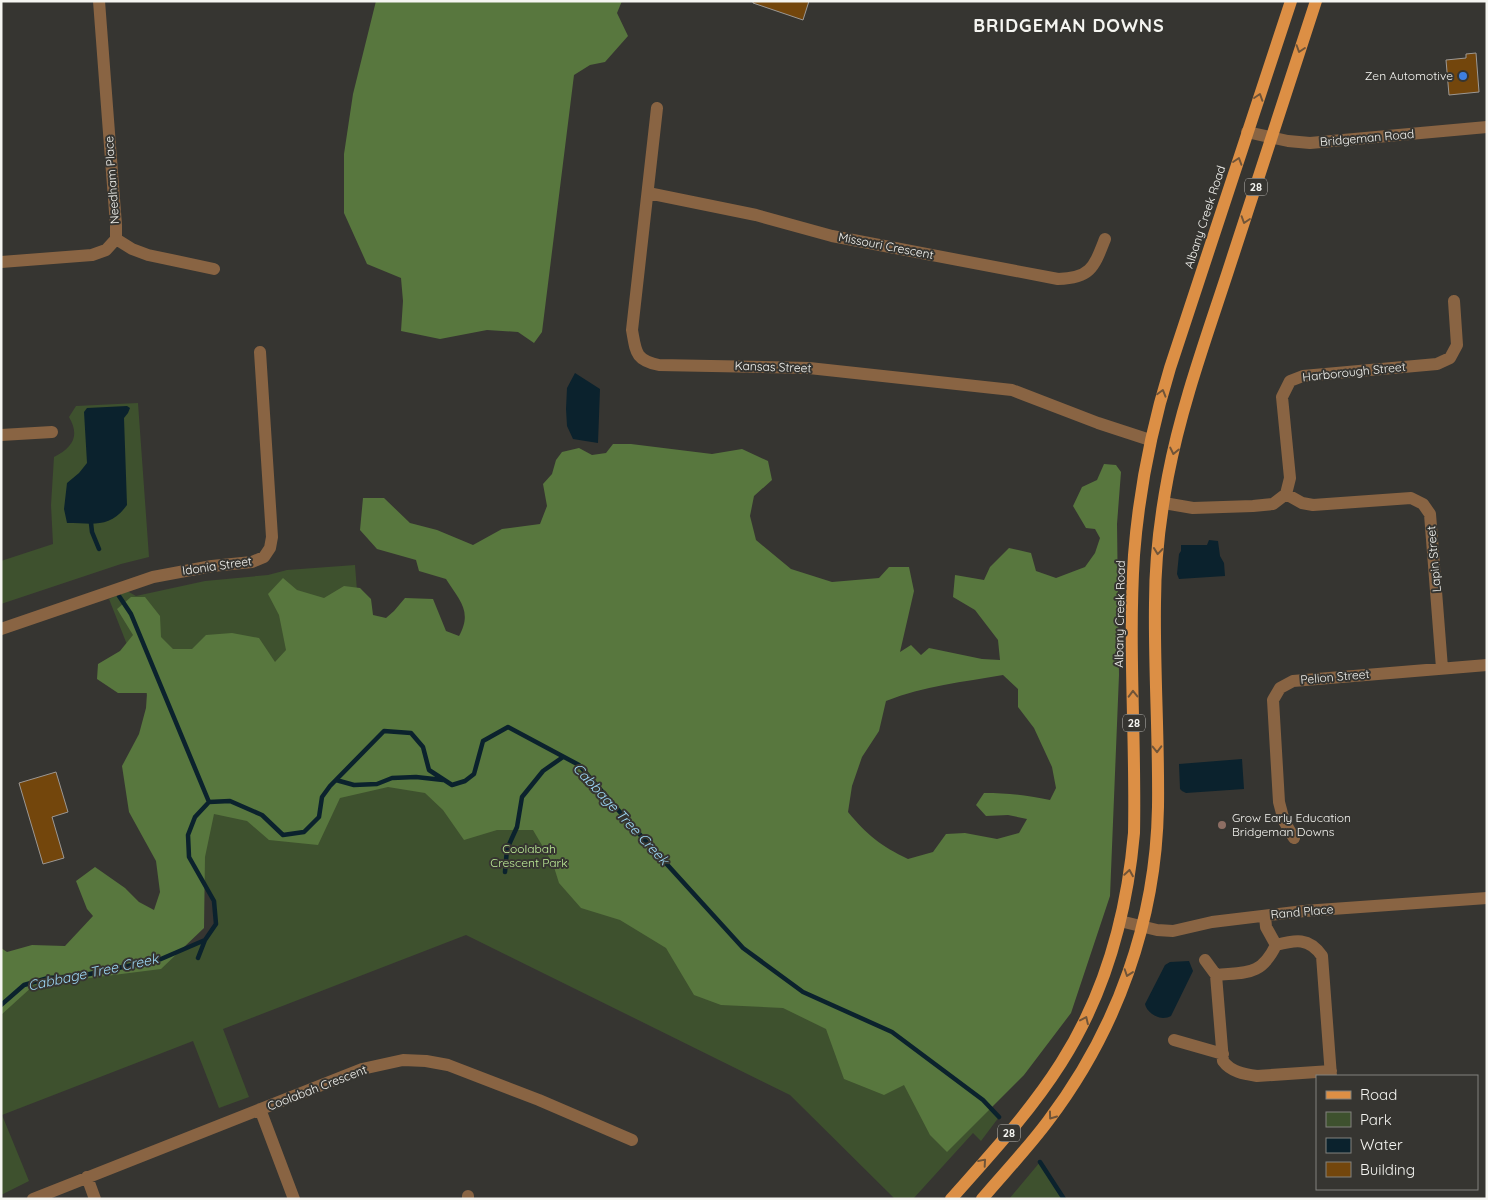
<svg xmlns="http://www.w3.org/2000/svg" width="1488" height="1200" font-family="Quicksand,sans-serif">
  <style>
    .green { fill: #3e512e }
    .forest { fill: #58773e; fill-rule: evenodd }
    .water { fill: #0b222d }
    .lines { fill: none; stroke-linecap: round; stroke-linejoin: round }
    .stream { stroke: #0b222d; stroke-width: 4.5 }
    .building { fill: #73460c; stroke: #9c9894 }
    .street { stroke: #896443; stroke-width: 12 }
    .primary { stroke: #dc8f45; stroke-width: 12 }
    .oneway { stroke: #705438 }
    .shop-dot { fill: #3f7fe0; stroke: #363531; stroke-width: 2 }
    .education-dot { fill: #8d6e63; stroke: #363531; stroke-width: 2 }
    .labels { text-anchor: middle; stroke-width: 4; stroke-linejoin: round; paint-order: stroke }
    .shield { fill: #363531; stroke: #bcbbb7; stroke-width: 1 }
    .shield-label { font-size: 11px; font-weight: bold; fill: #f5f5f1 }
    .poi-label { font-size: 12px; fill: #f5f5f1; stroke: #363531; text-anchor: end }
    .street-label { font-size: 12px; fill: #f5f5f1; stroke: #363531 }
    .park-label { font-size: 12px; fill: #beed98; stroke: #363531 }
    .water-label { font-size: 14px; font-style: italic; fill: #9bd5f3; stroke: #363531 }
    .district-label { font-size: 18px; font-weight: bold; letter-spacing: 1px; fill: #f5f5f1; stroke: #363531 }
  </style>
  <rect width="100%" height="100%" fill="#363531"/>
  <path class="green" d="M138,403L149,557L121,564L1,604V561L53,544L51,505L54,457C73,447 80,436 69,417L76,406Z
    M355,565L369,745L465,781L983,1100L999,1117L981,1141L973,1133L913,1199H895L790,1095L466,935L223,1029L249,1097L219,1108L193,1041L2,1115L29,1181L1,1195V1005L24,985L161,959L205,940L216,924L214,901L189,857L195,817L109,599L127,591L136,596L205,581L268,575L287,570Z
    M1040,1162L1064,1199H1009Z"/>
  <path class="forest" d="M376,1H622L617,13L628,36L605,62L590,65L574,75L542,332L534,343L518,332L487,330L440,339L401,331L403,301L401,278L367,264L344,213V154L353,94Z
    M613,444H631L712,454L742,449L768,461L772,480L754,496L750,516L756,540L791,569L832,582L879,578L889,567H909L914,591L900,652L911,645L921,655L929,648L982,659L1000,660L998,640L975,610L953,597L955,575L984,580L990,567L1009,548L1031,553L1036,571L1056,578L1085,567L1095,553L1100,538L1095,529L1086,528L1073,506L1082,487L1097,480L1104,464L1116,465L1121,472L1117,524L1119,675L1110,896L1071,1013L1024,1075L947,1152L930,1135L904,1085L884,1095L844,1079L826,1029L783,1008L721,1005L694,995L666,948L620,920L581,908L559,883L553,864L533,830H497L464,840L443,810L425,793L388,787L340,798L318,845L269,840L247,821L214,814L205,857L204,928L161,969L34,985L1,1015V948L7,952L32,945L65,946L93,916L87,909L76,881L95,867L125,888L139,902L154,910L160,892L156,861L129,812L122,766L139,734L146,708L147,693H118L97,679L98,664L120,651L133,635L117,609L131,597H145L160,616L161,637L173,649H192L206,635L232,633L259,638L275,662L286,650L279,615L268,594L283,578L297,590L324,598L344,586L360,588L371,599L373,615L386,618L394,611L405,598L433,599L446,631L459,636C473,611 459,600 446,579L419,571L416,560L377,549L360,530L363,498H384L410,523L437,530L473,545L502,529L540,524L547,506L543,484L552,474L556,460L562,452L579,448L592,455L606,453ZM1003,675L1018,689V707L1034,728L1052,767L1056,788L1050,800C1026,795 1008,793 984,793L976,805L986,816L1008,815L1027,819L1019,833L997,839L965,833L946,834L933,852L908,859C881,846 867,835 848,812L852,786L862,757L879,731L886,701C924,686 963,682 1003,675Z"/>
  <path class="water" d="M575,373L600,389L598,443L573,439L567,426L566,409L567,388Z
    M127,406L130,408L128,413L124,418L127,505C110,529 93,523 67,523L64,509L67,483L79,473L87,463L84,412L87,408Z
    M1209,540L1218,541L1220,556L1224,563L1225,576L1179,579L1177,574L1179,554L1181,551V545H1207Z
    M1242,759L1244,789L1186,793L1182,791L1180,789L1179,764Z
    M1189,961L1193,971L1171,1016C1169,1017 1166,1018 1163,1018C1156,1018 1146,1011 1145,1004L1165,965L1170,962Z"/>
  <g class="lines">
    <path class="stream" d="M91,523L92,532L99,549
      M119,596L131,614L209,802
      M336,780L354,785L377,784L392,778L416,777L443,780
      M505,872L507,849L517,827L522,797L543,771L563,757
      M198,958L205,940
      M1,1005L24,985L48,978L80,976L161,959L205,940L216,924L214,901L189,857L188,835L195,817L209,802L230,801L262,815L283,835L304,832L319,817L322,797L330,786L384,731L411,733L423,747L429,770L452,785L465,781L474,774L483,741L508,727L579,765L633,827L743,948L803,992L892,1032L983,1100L999,1117
      M1040,1162L1064,1199"/>
  </g>
  <path class="building" d="M753,1H809L803,20L753,3Z
    M1476,53L1479,92L1449,95L1446,60L1466,58V54Z
    M56,772L68,812L52,817L64,858L43,864L19,783Z"/>
  <g class="lines">
    <path class="street" d="M657,108L632,330C636,352 635,360 659,365L809,368L1012,390L1098,423L1150,440
      M1247,132L1288,141L1310,143L1487,127
      M648,193L756,215L832,236L1058,279C1091,278 1094,267 1105,239
      M116,239L132,249L148,255L214,269
      M1,262L92,255L106,250L116,239V225L99,1
      M1,435L52,432
      M1286,494L1302,503L1313,505L1411,498L1423,504L1430,514L1442,668
      M1164,503L1193,508L1253,506L1273,504L1286,494L1290,478L1282,397L1290,381L1303,376L1437,364L1450,358L1457,345L1454,301
      M1,629L153,577L212,566L252,562L264,557L270,548L272,537L260,352
      M1294,838L1284,821L1279,802L1273,700L1280,688L1293,681L1487,665
      M1265,916L1266,927L1276,945
      M1120,921L1157,930L1173,931L1212,922L1304,911L1487,898
      M1276,945C1261,976 1247,972 1216,975L1223,1061C1231,1072 1244,1074 1257,1076L1331,1071
      M1276,945C1295,940 1309,937 1322,956L1331,1076
      M1205,960L1216,975
      M1174,1040L1223,1054
      M260,1109L294,1199
      M87,1177L95,1199
      M33,1199L362,1069L403,1060L426,1061L448,1065L539,1100L632,1140
      M468,1199V1196"/>
    <path class="primary" d="M951,1199C990,1155 1030,1112 1061,1063C1105,994 1127,913 1134,833C1136,740 1128,648 1134,555C1139,491 1151,430 1170,368L1291,1
      M982,1199C1004,1173 1028,1148 1048,1121C1117,1030 1156,921 1158,807C1159,739 1154,671 1155,603C1155,561 1160,518 1168,476C1182,403 1208,333 1231,262C1260,175 1287,88 1316,1"/>
  </g>
  <defs><path id="oneway-chevron" d="M-2-3.5L2.5 0L-2 3.5" fill="none" stroke-width="1.6" stroke-linecap="round" stroke-linejoin="round" transform="scale(1.25)"/></defs>
  <g class="oneway">
    <use href="#oneway-chevron" transform="translate(1300 49) rotate(108)"/>
    <use href="#oneway-chevron" transform="translate(1259 97) rotate(-72)"/>
    <use href="#oneway-chevron" transform="translate(1238 161) rotate(-72)"/>
    <use href="#oneway-chevron" transform="translate(1245 220) rotate(108)"/>
    <use href="#oneway-chevron" transform="translate(1162 393) rotate(-74)"/>
    <use href="#oneway-chevron" transform="translate(1174 451) rotate(102)"/>
    <use href="#oneway-chevron" transform="translate(1158 551) rotate(96)"/>
    <use href="#oneway-chevron" transform="translate(1133 694) rotate(-91)"/>
    <use href="#oneway-chevron" transform="translate(1157 749) rotate(89)"/>
    <use href="#oneway-chevron" transform="translate(1129 873) rotate(-81)"/>
    <use href="#oneway-chevron" transform="translate(1128 973) rotate(109)"/>
    <use href="#oneway-chevron" transform="translate(1085 1020) rotate(-65)"/>
    <use href="#oneway-chevron" transform="translate(1052 1116) rotate(126)"/>
    <use href="#oneway-chevron" transform="translate(983 1162) rotate(-49)"/>
  </g>
  <circle class="shop-dot" cx="1463" cy="76" r="5"/>
  <circle class="education-dot" cx="1222" cy="825" r="5"/>
  <g class="labels">
    <g class="shield">
      <rect x="1245" y="178.5" width="22" height="17" rx="4"/>
      <rect x="1123" y="714.5" width="22" height="17" rx="4"/>
      <rect x="998" y="1124.5" width="22" height="17" rx="4"/>
    </g>
    <g class="shield-label">
      <text x="1256" y="191">28</text>
      <text x="1134" y="727">28</text>
      <text x="1009" y="1137">28</text>
    </g>
    <g class="poi-label">
      <text x="1453" y="80">Zen Automotive</text>
      <text x="1232" y="822" text-anchor="start">Grow Early Education<tspan x="1232" dy="14">Bridgeman Downs</tspan></text>
    </g>
    <g class="street-label">
      <text transform="translate(1367 138) rotate(-5)" y="4">Bridgeman Road</text>
      <text transform="translate(112 180) rotate(-94)" y="4">Needham Place</text>
      <text transform="translate(1205 217) rotate(-72)" y="4">Albany Creek Road</text>
      <text transform="translate(886 246) rotate(11)" y="4">Missouri Crescent</text>
      <text transform="translate(773 367) rotate(2)" y="4">Kansas Street</text>
      <text transform="translate(1354 372) rotate(-6)" y="4">Harborough Street</text>
      <text transform="translate(1434 559) rotate(-95)" y="4">Lapin Street</text>
      <text transform="translate(217 566) rotate(-8)" y="4">Idonia Street</text>
      <text transform="translate(1120 614) rotate(-89)" y="4">Albany Creek Road</text>
      <text transform="translate(1335 677) rotate(-5)" y="4">Pelion Street</text>
      <text transform="translate(1302 912) rotate(-5)" y="4">Rand Place</text>
      <text transform="translate(317 1088) rotate(-21)" y="4">Coolabah Crescent</text>
    </g>
    <g class="park-label">
      <text x="529" y="853">Coolabah<tspan x="529" dy="14">Crescent Park</tspan></text>
    </g>
    <g class="water-label">
      <text transform="translate(621 814) rotate(47)" y="5">Cabbage Tree Creek</text>
      <text transform="translate(93 972) rotate(-12)" y="5">Cabbage Tree Creek</text>
    </g>
    <g class="district-label">
      <text x="1069" y="32">BRIDGEMAN DOWNS</text>
    </g>
  </g>
  <rect width="1488" height="1200" fill="none" stroke="#f5f5f1" stroke-width="5"/>
  <rect x="1316" y="1075" width="162" height="115" fill="#363531" stroke="#82827e"/>
  <rect x="1326" y="1091" width="25" height="8" fill="#dc8f45" stroke="#82827e"/>
  <text x="1360" y="1100" font-size="15" fill="#f5f5f1">Road</text>
  <rect x="1326" y="1112" width="25" height="15" fill="#3e512e" stroke="#82827e"/>
  <text x="1360" y="1125" font-size="15" fill="#f5f5f1">Park</text>
  <rect x="1326" y="1138" width="25" height="15" fill="#0b222d" stroke="#82827e"/>
  <text x="1360" y="1150" font-size="15" fill="#f5f5f1">Water</text>
  <rect x="1326" y="1162" width="25" height="15" fill="#73460c" stroke="#82827e"/>
  <text x="1360" y="1175" font-size="15" fill="#f5f5f1">Building</text>
</svg>
